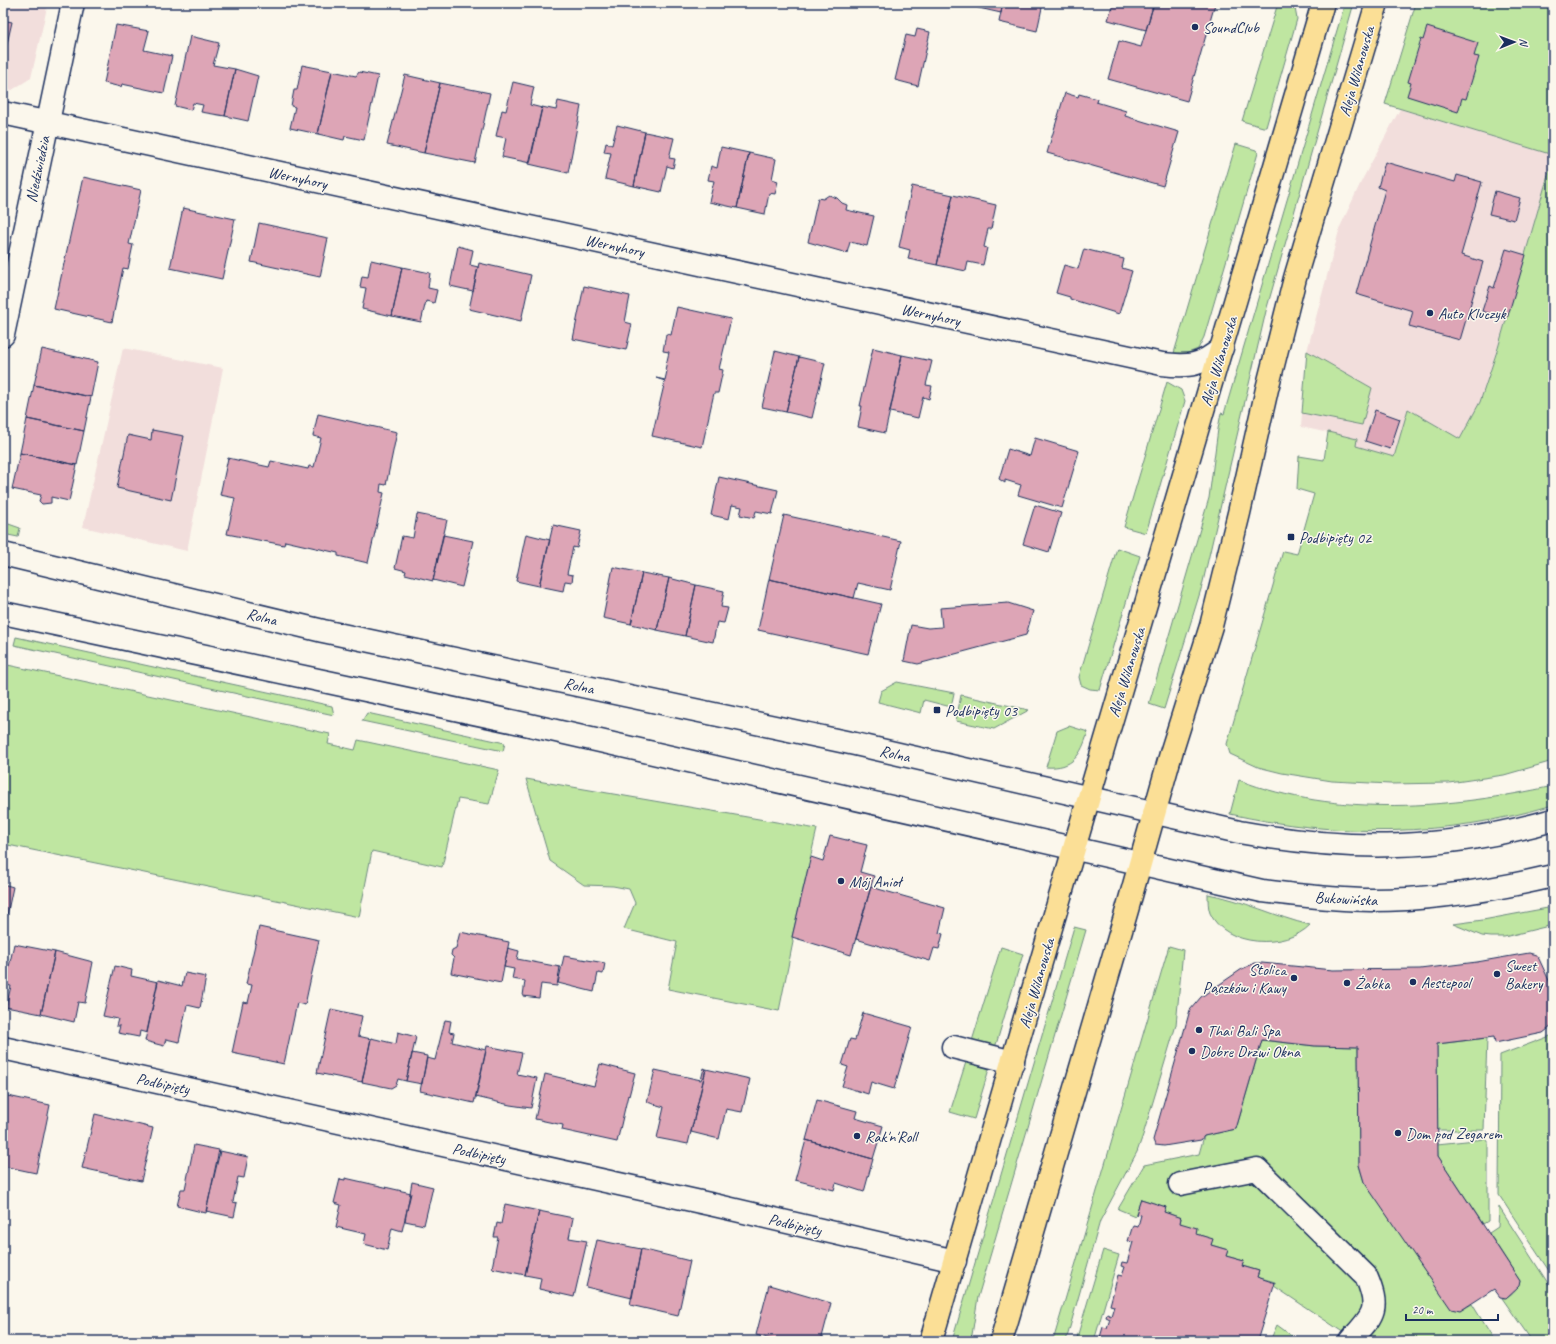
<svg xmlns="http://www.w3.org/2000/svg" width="1556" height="1344" font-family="Caveat,sans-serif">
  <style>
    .built { fill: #f2dedc }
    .green { fill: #bfe6a1; stroke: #6d8a80 }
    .building { fill: #dda5b6; stroke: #1b2f5e }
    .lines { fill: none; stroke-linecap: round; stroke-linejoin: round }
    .minor-casing { stroke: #1b2f5e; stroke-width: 25 }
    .major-casing { stroke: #1b2f5e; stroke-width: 25 }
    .minor { stroke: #fbf7ec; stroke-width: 22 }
    .major { stroke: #fbdf96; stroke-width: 22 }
    .poi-dot { fill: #1b2f5e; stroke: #fbf7ec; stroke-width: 1.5 }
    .labels { text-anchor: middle; stroke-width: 3; stroke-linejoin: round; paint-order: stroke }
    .poi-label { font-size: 16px; fill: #1b2f5e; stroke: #fbf7ec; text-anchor: start }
    .street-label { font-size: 16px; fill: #1b2f5e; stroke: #fbf7ec }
  </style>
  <rect width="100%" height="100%" fill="#fbf7ec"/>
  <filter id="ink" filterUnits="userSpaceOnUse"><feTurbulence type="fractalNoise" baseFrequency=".025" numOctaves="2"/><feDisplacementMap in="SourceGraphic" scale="8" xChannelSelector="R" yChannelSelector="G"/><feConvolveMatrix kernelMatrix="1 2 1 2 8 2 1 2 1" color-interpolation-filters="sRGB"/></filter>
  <g filter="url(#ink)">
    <path class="built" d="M3,3H48L31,78L12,90L3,88Z
      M1400,109L1553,155V158L1507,319L1480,402L1460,439L1408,409L1394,457L1355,446L1357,439L1301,427L1302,413L1362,425L1372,388L1307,351L1340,227L1362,180Z
      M123,348L223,368L187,551L83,527Z"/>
    <path class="green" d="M1278,3H1294L1297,19L1266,127H1263L1242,121Z
      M1345,3H1354L1266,311L1202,586L1164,709L1149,704L1209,498L1218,429L1221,413L1224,414Z
      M1416,3H1553V155L1385,104Z
      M1236,144L1256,150L1258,153L1204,337L1198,349L1188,353H1174Z
      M1553,158V761L1504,775L1449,783L1390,784L1332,781L1282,773L1258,767L1230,754L1227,744L1283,551L1297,554L1314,494L1297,489L1299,456L1324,460L1328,432L1357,439L1356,446L1394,457L1408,409L1460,439L1480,402L1498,348Z
      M1307,351L1372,388L1362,425L1302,413Z
      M1167,382L1181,390L1185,401L1146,533L1124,527Z
      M3,522L20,528L18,537L3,534Z
      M1117,548L1140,556L1100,690L1090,689L1081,685L1079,677Z
      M16,637L332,706L334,715L14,645Z
      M3,664L330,734L328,744L355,750L358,740L499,770L489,804L458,799L442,867L372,851L359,917L3,844Z
      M897,682L954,693L951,707L924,700L921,713L878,702L881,691Z
      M961,695L1029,710L994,729L956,721Z
      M367,713L505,743L503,751L362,721Z
      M1069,726L1088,732C1081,755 1073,769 1046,767L1057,731Z
      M526,779L817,829L792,937L793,942L779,1011L668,989L677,942L624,929L635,903L629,889L613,886L584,885L550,861Z
      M1239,780C1336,818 1454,808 1553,786V805C1447,837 1338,838 1230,814Z
      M1208,894C1243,900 1276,917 1310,925C1286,950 1225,947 1210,913C1208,908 1208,900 1208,894Z
      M1553,907V925L1504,937H1491L1482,936L1453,924L1483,920Z
      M1074,927L1086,930L978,1297L971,1341H952Z
      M1169,946L1183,950L1176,1025L1143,1135L1137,1152L1100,1221L1066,1341H1053Z
      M1001,947L1023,954L995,1048L972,1041Z
      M1553,1035V1277L1499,1195L1500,1055Z
      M1487,1038L1484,1130H1437V1044Z
      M1262,1040L1315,1046L1358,1047L1359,1165L1364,1182L1375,1183L1460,1311L1472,1304L1495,1341H1356L1274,1286L1275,1282L1257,1277L1259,1271L1242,1266L1244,1261L1226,1256L1228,1250L1211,1245L1212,1239L1196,1234L1180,1223L1181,1218L1164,1212L1166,1207L1141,1199L1135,1216L1118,1209L1144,1165L1199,1154L1204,1136L1236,1129Z
      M966,1062L989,1069L974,1119L950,1112Z
      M1485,1139L1488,1141V1221L1483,1224L1438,1156L1437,1144Z
      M1499,1207L1553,1291V1341H1532L1502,1298C1508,1299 1519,1288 1520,1281L1489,1233L1498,1227Z
      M1103,1250L1119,1255L1094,1341H1076Z
      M1277,1325L1299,1341H1270Z"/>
    <path class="building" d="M970,3H1003L1001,13L970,6Z
      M1003,3H1043L1037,31L999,22Z
      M1113,3H1154L1146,30L1108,20Z
      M1154,3L1215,4L1187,101L1108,79L1119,41L1141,47Z
      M3,20L12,22L3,61Z
      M116,25L149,31L144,50L172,56L164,93L122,84L121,87L104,83Z
      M1427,27L1478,43L1474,56L1479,57L1466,99L1462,98L1458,112L1407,96L1411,83L1408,82L1421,39L1423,40Z
      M917,29L930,32L918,86L895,80L906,35L915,37Z
      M190,36L219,43L213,65L235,69L225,116L201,112L203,105L193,103L191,110L175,106Z
      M302,65L332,71L318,134L290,128L295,107L291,106L294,90H297Z
      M235,69L258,76L248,121L225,116Z
      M332,71L356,76L359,72L378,76L364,140L345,136L344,140L318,134Z
      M405,75L440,83L424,153L387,145Z
      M513,82L534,87L530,105L542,108L530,163L502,157L506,138L496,136L502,110L506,111Z
      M440,83L490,93L475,163L424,153Z
      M1065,93L1078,97L1079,94L1097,99L1096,102L1126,111L1125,116L1179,132L1163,186L1047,153Z
      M558,101L581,106L568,173L529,164L542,107L556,110Z
      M617,125L645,132L634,186L605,179L611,153L604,152L606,143L612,145Z
      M645,132L674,138L669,158L675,159L673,168L667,166L661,192L634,186Z
      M721,147L749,153L737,208L709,202L714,181L708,180L711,166L717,168Z
      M749,153L776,159L772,179L778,181L775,194L769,193L765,214L737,208Z
      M1385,162L1455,182L1457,175L1482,182L1461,255L1483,262L1460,340L1409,326L1413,311L1356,294L1385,190L1378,187Z
      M83,177L141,190L129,244L133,245L128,269L123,268L112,322L54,309Z
      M912,186L953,195L937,265L908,259L910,250L899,247Z
      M1495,191L1520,198L1514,220L1489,214Z
      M829,195L837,198L842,203L847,205L846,210L874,216L867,246L850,242L847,253L808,242L818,198L823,199Z
      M953,195L996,205L991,229H988L984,247L987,248L983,265L968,262L966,271L937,265Z
      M183,208L235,219L222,279L170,268Z
      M259,223L328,238L320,277L251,262Z
      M458,246L473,250L470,265L478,267L473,291L450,286Z
      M1084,249L1124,259L1122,268L1132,271L1119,314L1070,299V297L1056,293L1064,265L1078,269Z
      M1506,249L1526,255L1507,319L1482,311L1490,286L1494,288Z
      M371,260L402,267L392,316L362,309L366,288L360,287L362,276L368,277Z
      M479,263L531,275L521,321L469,309Z
      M402,267L430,273L428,288L437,290L434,303L426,301L421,322L392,316Z
      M584,286L630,296L625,322L632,324L626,350L573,339Z
      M677,307L731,319L719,369L723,370L718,393H714L702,447L652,436L665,381L656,378L665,380L667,371L665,370L669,352L663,351L666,334L671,335Z
      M873,348L902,355L885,433L858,427L862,406H860Z
      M42,349L98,362L91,397L34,385Z
      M775,351L799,357L786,412L762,407Z
      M902,355L932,361L926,385L932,386L929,399L923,397L918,418L890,412Z
      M799,357L825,363L812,418L786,412Z
      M34,385L91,397L84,431L27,419Z
      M1375,410L1400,419L1390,449L1365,441Z
      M318,414L397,432L386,485L381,484L380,492L384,493L368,563L338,556V553L285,541L284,545L227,534L235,498L220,495L228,458L269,467L271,461L308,469L309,466L314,467L321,438L313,436Z
      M27,419L84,431L77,465L20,453Z
      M152,430L184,436L171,500L117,488L128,435L151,440Z
      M1035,438L1079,451L1062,508L1018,495L1021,485L1005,480V483L999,479L1008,449L1030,456Z
      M20,453L77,465L69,501L51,497V503L42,504L39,501L41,495L12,489Z
      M719,477L778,490L772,514L756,511L754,518L740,515L742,507L732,505L729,519L711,515Z
      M1035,505L1061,513L1049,552L1023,544Z
      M417,514L447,520L433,581L405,574L406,571L395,568L402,536L413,538Z
      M784,515L901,541L890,590L858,583L854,598L769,579Z
      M553,525L581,531L577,548L573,547L567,574L573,575L572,582L565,581L563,591L539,586Z
      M526,534L550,540L539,586L516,581Z
      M443,535L473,541L462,587L433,580Z
      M613,567L642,573L631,624L603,618Z
      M642,573L669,578L657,630L631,624Z
      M669,578L696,585L685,636L657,630Z
      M769,579L881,604L868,654L758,630Z
      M696,585L724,591L721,607L728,608L724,623L717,622L713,642L685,636Z
      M1008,603L1033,611L1026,635L918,664L904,661L911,625L928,628L942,627L940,608Z
      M830,836L867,845L860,872L874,876L851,955L792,937L810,860L811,857L823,861Z
      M3,884L13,887L3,934Z
      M871,887L945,908L939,933L943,934L939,949L934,948L930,961L856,939Z
      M259,927L319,940L305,1005L297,1003L284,1064L232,1053L243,1002L248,1003L252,985L246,984Z
      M460,932L509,942L501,983L451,973L454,958L451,955L452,950L456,948Z
      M14,944L55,952L41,1014L6,1007L11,986L5,985Z
      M508,948L519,951L517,959L560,967L557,986L541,984L539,998L523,996L525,981L512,979L514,969L504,967Z
      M55,952L93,962L85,1003L78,1002L74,1022L41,1014Z
      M1529,953L1536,955L1539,959L1553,989L1552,1026L1543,1033L1495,1043L1494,1037L1437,1044L1438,1156L1520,1281L1519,1286L1506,1298L1500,1297L1494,1289L1460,1311L1451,1309L1364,1182L1359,1165L1358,1047L1315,1046L1262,1040L1236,1129L1204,1136L1201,1140L1164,1146L1155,1145L1153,1140L1190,1010L1201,997L1242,969L1255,963H1262L1333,970L1420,969L1477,962Z
      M564,956L605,963L603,974L598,973L594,992L558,983Z
      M115,966L132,970L131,976L158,982L147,1033L140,1031L139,1037L118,1033L120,1026H116L118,1019L103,1016Z
      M185,973L206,977L200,1008L187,1005L179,1042L166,1039L164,1046L145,1041L158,980L182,986Z
      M331,1009L362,1016L358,1036L371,1039L362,1082L317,1073Z
      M863,1013L912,1027L894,1089L871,1082L868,1094L842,1086L848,1067L842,1065L850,1039L855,1040Z
      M445,1020L451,1021L449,1032L454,1033L452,1042L486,1050L474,1103L420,1091L427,1058L435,1060Z
      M398,1032L416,1037L406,1081L398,1079L396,1085L391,1088L362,1082L371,1038L396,1044Z
      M487,1046L522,1053L517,1074L537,1078L531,1108L510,1105L476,1097Z
      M412,1053L427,1056L422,1084L406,1081Z
      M600,1064L635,1073L629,1096L628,1095L617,1142L562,1130L563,1125L535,1119L545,1074L594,1086Z
      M704,1068L706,1069L688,1144L657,1138L664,1107L647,1102L655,1070L701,1080Z
      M706,1069L750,1079L742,1112L726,1109L719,1139L691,1132Z
      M3,1095L50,1105L36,1173L3,1166Z
      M817,1100L857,1111L855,1118L883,1126L873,1159L806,1140Z
      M95,1114L153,1128L141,1181L82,1168Z
      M806,1140L873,1159L864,1192L836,1183L834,1190L795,1180Z
      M194,1145L219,1150L206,1213L177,1206L181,1189H185Z
      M220,1151L248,1157L244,1178L238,1177L233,1202L237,1203L234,1217L206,1211Z
      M345,1178L411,1193L402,1231L392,1228L387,1250L364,1244L366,1234L336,1227L341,1205L334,1203L340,1179L345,1180Z
      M412,1182L433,1187L424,1225L405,1221Z
      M1141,1199L1166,1207L1164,1212L1181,1218L1180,1223L1197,1228L1196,1234L1213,1239L1211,1245L1228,1250L1226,1256L1244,1261L1242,1266L1259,1271L1257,1277L1275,1283L1257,1341H1230L1212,1336L1210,1341H1194L1179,1337L1178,1341H1099L1103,1327L1107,1328L1110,1319L1106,1317L1107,1314L1111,1316L1114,1306L1110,1305L1118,1275L1122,1276L1125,1267L1121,1266L1122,1262L1127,1263L1133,1242L1128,1241L1133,1225L1138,1226L1141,1215L1136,1214Z
      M505,1204L539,1211L525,1275L492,1268L498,1237H494L497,1223L501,1224Z
      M539,1211L573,1218L569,1238L587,1241L574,1297L539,1289L541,1278L525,1275Z
      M597,1240L641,1249L632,1298L586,1287Z
      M641,1249L690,1261L678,1316L630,1305Z
      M769,1285L831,1303L821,1341H779L756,1335Z
      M1179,1337L1194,1341H1178Z"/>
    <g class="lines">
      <g class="minor-casing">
        <path id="minor" d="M3,113L1162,364C1189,367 1201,366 1222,348
          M3,335L73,3
          M3,554L323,631L855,744L1239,832C1350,852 1444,851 1553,820
          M3,613L525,724L1262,891C1298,895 1335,900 1371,900C1433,900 1493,890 1553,876
          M953,1047L1013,1062
          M3,1048L714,1205L955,1261
          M1180,1184L1257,1169L1366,1276C1381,1311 1373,1315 1350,1341"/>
      </g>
      <g class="major-casing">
        <path id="major" d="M931,1341L1089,797L1323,3
          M1001,1341L1127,910L1172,750L1211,626L1239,513L1267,389L1295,278L1377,3"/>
      </g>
      <use href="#minor" class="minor"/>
      <use href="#major" class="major"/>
    </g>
  </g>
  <g class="poi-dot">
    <circle cx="1195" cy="27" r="4"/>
    <circle cx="1430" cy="313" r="4"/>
    <rect x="1287" y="533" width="8" height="8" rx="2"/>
    <rect x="933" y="706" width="8" height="8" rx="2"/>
    <circle cx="841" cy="881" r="4"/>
    <circle cx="1497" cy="974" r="4"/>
    <circle cx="1294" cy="978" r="4"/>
    <circle cx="1413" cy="982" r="4"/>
    <circle cx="1347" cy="983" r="4"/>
    <circle cx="1199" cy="1030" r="4"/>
    <circle cx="1192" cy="1051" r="4"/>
    <circle cx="1398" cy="1133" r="4"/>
    <circle cx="857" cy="1136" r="4"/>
  </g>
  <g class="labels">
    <g class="poi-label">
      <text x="1203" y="33">SoundClub</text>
      <text x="1438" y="319">Auto Kluczyk</text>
      <text x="1299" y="543">Podbipięty 02</text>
      <text x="945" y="716">Podbipięty 03</text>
      <text x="849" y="887">Mój Anioł</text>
      <text x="1505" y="971">Sweet<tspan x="1505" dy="18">Bakery</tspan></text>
      <text x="1286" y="975" text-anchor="end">Stolica<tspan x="1286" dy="18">Pączków i Kawy</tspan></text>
      <text x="1421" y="988">Aestepool</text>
      <text x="1355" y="989">Żabka</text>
      <text x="1207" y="1036">Thai Bali Spa</text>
      <text x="1200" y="1057">Dobre Drzwi Okna</text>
      <text x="1406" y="1139">Dom pod Zegarem</text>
      <text x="865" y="1142">Rak'n'Roll</text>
    </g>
    <g class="street-label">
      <text transform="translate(1356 71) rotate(-74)" y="6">Aleja Wilanowska</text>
      <text transform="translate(37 169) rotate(-78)" y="6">Niedźwiedzia</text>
      <text transform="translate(298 177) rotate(12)" y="6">Wernyhory</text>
      <text transform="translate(615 245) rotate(12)" y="6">Wernyhory</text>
      <text transform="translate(931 314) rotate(12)" y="6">Wernyhory</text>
      <text transform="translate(1218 361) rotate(-73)" y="6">Aleja Wilanowska</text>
      <text transform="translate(262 616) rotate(14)" y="6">Rolna</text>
      <text transform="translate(1126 672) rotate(-73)" y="6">Aleja Wilanowska</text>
      <text transform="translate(579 685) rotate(12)" y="6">Rolna</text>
      <text transform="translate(895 753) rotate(13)" y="6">Rolna</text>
      <text transform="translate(1346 898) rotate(3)" y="6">Bukowińska</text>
      <text transform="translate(1036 983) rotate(-74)" y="6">Aleja Wilanowska</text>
      <text transform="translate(163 1083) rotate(12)" y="6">Podbipięty</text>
      <text transform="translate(479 1153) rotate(12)" y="6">Podbipięty</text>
      <text transform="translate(795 1224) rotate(13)" y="6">Podbipięty</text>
    </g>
  </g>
  <rect width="1556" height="1344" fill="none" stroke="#fbf7ec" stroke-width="16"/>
  <rect x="8" y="8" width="1540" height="1328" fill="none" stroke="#1b2f5e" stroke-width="1.5" filter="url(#ink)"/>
  <g transform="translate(1514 42) rotate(89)" stroke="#fbf7ec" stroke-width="3" paint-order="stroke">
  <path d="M0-3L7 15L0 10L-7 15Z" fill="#1b2f5e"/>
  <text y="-6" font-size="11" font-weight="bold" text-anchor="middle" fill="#1b2f5e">N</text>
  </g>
  <path d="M1406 1314v6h92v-6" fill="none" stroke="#1b2f5e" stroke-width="2"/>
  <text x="1412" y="1314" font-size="12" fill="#1b2f5e" stroke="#fbf7ec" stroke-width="3" paint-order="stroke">20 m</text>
</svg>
